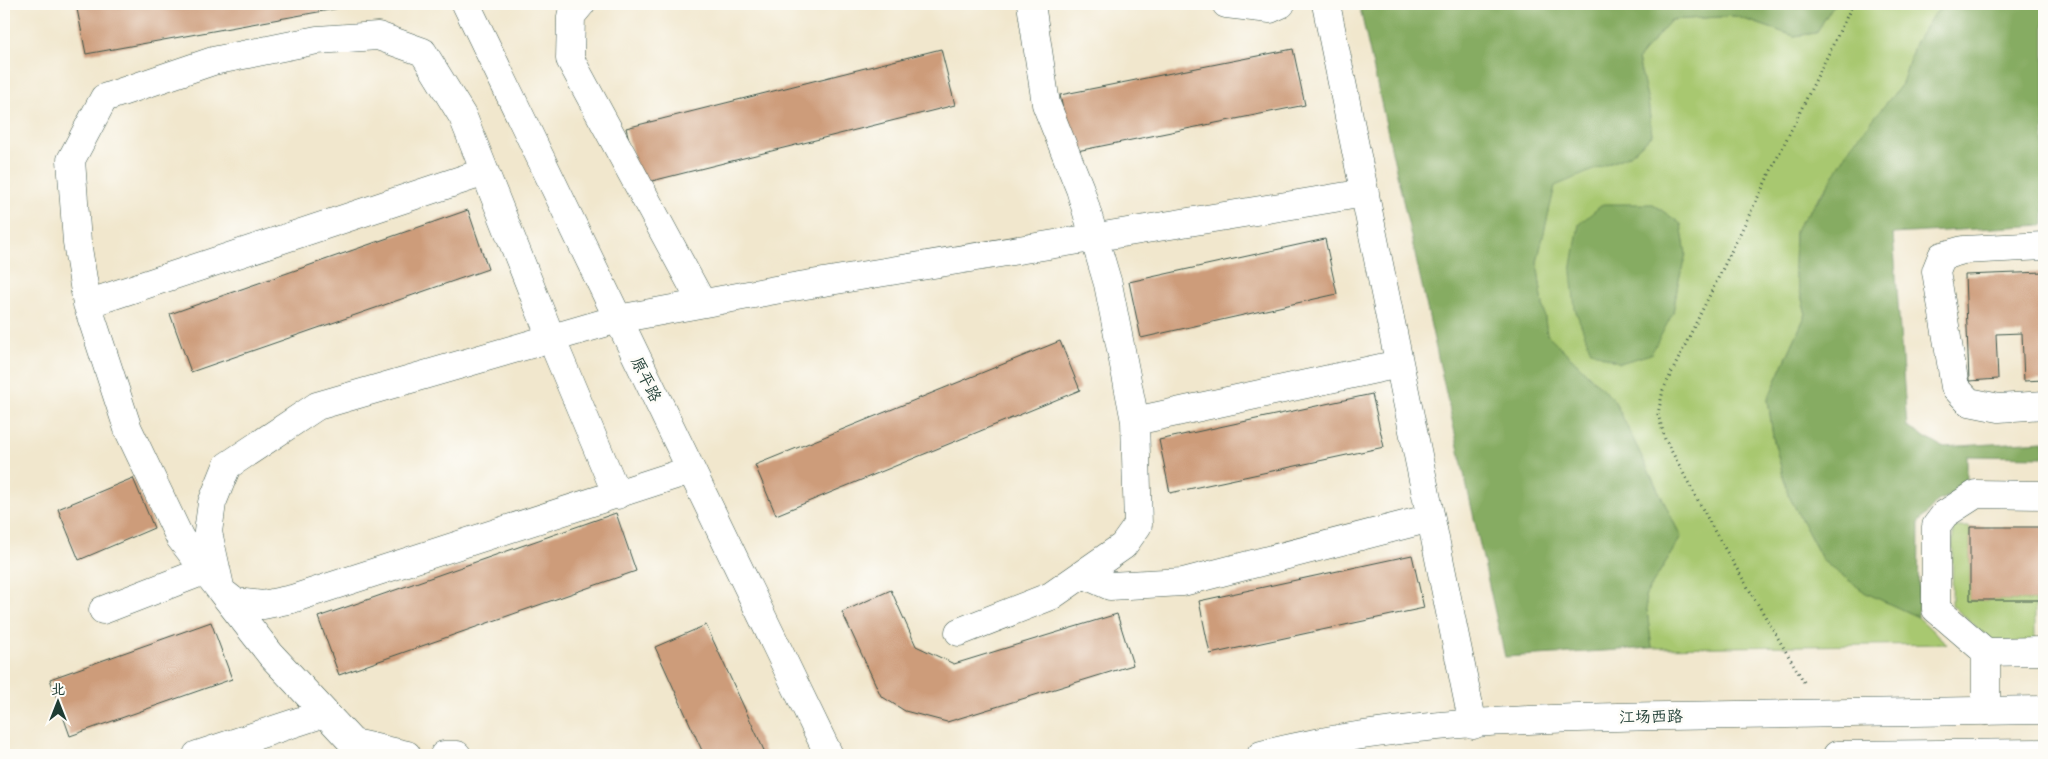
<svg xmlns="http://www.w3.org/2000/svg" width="2048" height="759" font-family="'Gochi Hand','LXGW WenKai TC',sans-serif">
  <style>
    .green { fill: #a8c86f; stroke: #648252; fill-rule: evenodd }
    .forest { fill: #86ac62; stroke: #52744b }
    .building { fill: #cd9c7a }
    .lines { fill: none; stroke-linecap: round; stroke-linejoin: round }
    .minor-casing { stroke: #3e564b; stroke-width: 29 }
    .major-casing { stroke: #3e564b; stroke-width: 29 }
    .path { stroke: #3e564b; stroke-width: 3; stroke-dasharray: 1 4; stroke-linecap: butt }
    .minor { stroke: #fff; stroke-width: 28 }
    .major { stroke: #fff; stroke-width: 28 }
    .labels { text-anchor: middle; stroke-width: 5; stroke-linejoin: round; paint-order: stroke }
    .street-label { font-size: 16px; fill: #1f3d34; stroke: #fdfcf7 }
  </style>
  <rect width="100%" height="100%" fill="#fdfcf7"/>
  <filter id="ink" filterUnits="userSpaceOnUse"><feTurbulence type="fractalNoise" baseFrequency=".02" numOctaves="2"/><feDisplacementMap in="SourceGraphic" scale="10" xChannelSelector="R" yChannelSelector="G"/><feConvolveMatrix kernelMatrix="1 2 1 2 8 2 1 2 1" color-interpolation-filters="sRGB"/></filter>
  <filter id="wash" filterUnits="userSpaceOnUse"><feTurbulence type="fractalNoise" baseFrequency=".0096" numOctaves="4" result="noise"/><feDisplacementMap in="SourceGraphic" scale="20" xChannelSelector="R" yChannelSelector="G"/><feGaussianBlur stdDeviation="1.12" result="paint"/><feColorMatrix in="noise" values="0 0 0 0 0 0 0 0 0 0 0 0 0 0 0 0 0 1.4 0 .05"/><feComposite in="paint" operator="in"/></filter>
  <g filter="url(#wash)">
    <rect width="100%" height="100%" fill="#f1e7cd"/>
    <path class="green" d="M1834,4H1947L1934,14L1915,43L1902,84L1795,230L1794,271L1806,314L1768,399L1773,437L1788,494L1823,561L1866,593L1918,617L1947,644L1652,648L1645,596L1681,537L1614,400L1547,334L1537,262L1555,185L1630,155L1652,135L1648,101L1638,59L1671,20L1735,16L1794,36L1816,33ZM1653,204L1681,225L1686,254L1678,283L1673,313Z
      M1953,527H1970V600H2035V642H1991L1952,605Z"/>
    <path class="forest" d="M1359,4H1834L1816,33L1794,36L1735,16L1671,20L1638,59L1648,102L1652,135L1630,155L1555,186L1537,262L1547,334L1614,400L1681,537L1645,596L1652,648L1505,657Z
      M1947,4H2044V225L1893,234L1907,427L1942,447L2044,441V457L1967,456V487L1938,501L1919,522L1918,617L1866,593L1823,561L1788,494L1773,437L1768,399L1806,314L1794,270L1795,230L1824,192L1851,146L1902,84L1915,43L1934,14Z
      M1603,204H1653L1681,224L1686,254L1678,283L1673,313L1651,354L1620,363L1591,351L1575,309L1571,272L1579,224Z"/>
    <g id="blocks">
      <path class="building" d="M76,4H340V8L86,54Z
        M941,49L955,105L640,184L626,128Z
        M1293,49L1305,105L1072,152L1060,95Z
        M468,210L488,269L191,372L170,314Z
        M1325,239L1337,294L1141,338L1129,282Z
        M2044,272V380L2024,381L2022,333L1996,334L1998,379L1969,381L1965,275Z
        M1060,341L1080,390L776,515L755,465Z
        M1372,394L1384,447L1170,493L1159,440Z
        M133,478L154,528L79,560L58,509Z
        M616,513L636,571L339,675L318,617Z
        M1970,527H2044V600H1970Z
        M1412,555L1424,608L1210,654L1199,601Z
        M891,590L916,646L954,664L1117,614L1133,665L947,722L905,711L881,696L842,612Z
        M211,622L232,679L70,736L50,679Z
        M706,625L762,746L766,755H704L655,647Z"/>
    </g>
  </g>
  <g filter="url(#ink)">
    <use href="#blocks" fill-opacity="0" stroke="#3e564b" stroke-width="1"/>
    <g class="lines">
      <g class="minor-casing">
        <path id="minor" d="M466,4L829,755
          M581,4L571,16L570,59L702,303
          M1226,4L1270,9L1281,4
          M1326,4L1473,725
          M2044,246L1963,250L1942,256L1936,271L1955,387L1969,402L1999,408L2044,405
          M87,304L485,172
          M1135,421L1399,364
          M617,495L551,338L463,117L423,52L378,36L317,40L213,61L104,98L71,160L77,242L87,304L128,429L180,538L221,591L235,602L263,605L292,599L691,470
          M1083,574L1110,586L1183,582L1431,518
          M103,610L204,571
          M959,632L1051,596L1123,546L1138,525L1135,421L1108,284L1080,189L1046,104L1031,4
          M1986,652L2044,651
          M1986,711V652L1936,609V526L1945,514L1976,494L2044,495
          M197,755L325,713
          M407,755L353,743L271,655L221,591L208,532L212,503L227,466L317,406L618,319L775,290L1365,193
          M444,755H457"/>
      </g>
      <g class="major-casing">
        <path id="major" d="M1261,755C1391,722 1535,718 1669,716C1794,713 1919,711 2044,710
          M1837,755L2044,753"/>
      </g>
      <path class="path" d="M1804,682L1715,532L1665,439L1658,414L1663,390L1853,4"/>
      <use href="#minor" class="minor"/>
      <use href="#major" class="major"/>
    </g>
  </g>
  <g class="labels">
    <g class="street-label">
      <text transform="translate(647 379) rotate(64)" y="6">原平路</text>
      <text transform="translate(1651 716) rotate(-1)" y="6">江场西路</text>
    </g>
  </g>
  <rect width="2048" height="759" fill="none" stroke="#fdfcf7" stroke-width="20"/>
  <g transform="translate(58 702)" stroke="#fdfcf7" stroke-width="4" paint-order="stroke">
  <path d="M0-4L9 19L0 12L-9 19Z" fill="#1f3d34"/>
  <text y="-8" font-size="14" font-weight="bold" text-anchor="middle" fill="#1f3d34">北</text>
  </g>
</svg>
